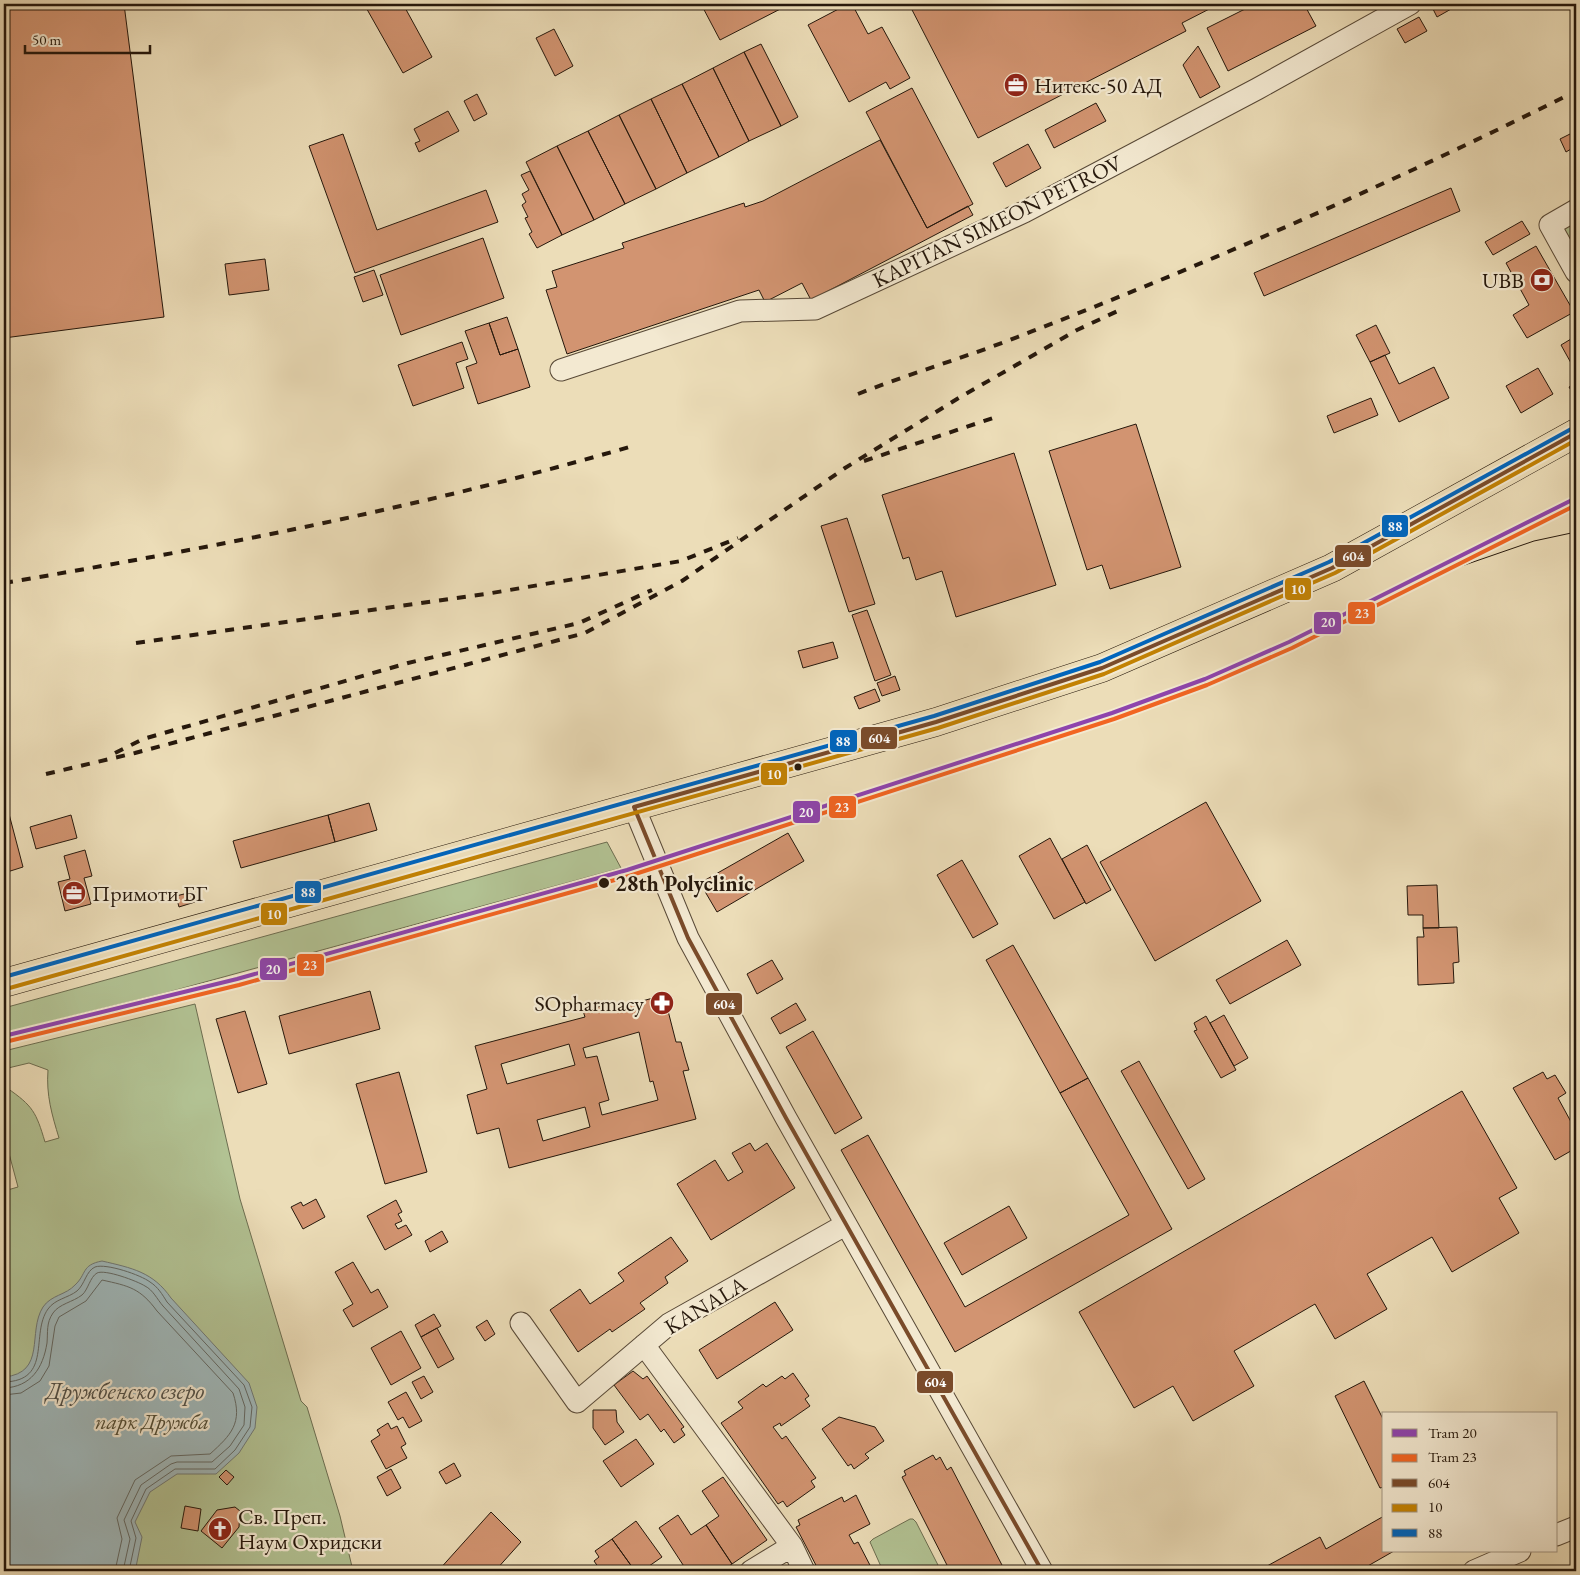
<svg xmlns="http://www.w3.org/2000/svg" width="1580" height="1575" font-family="'EB Garamond',serif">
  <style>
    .green { fill: #b2c293; stroke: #6c6d50 }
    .water { fill: #9fb8bb; stroke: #6f7875 }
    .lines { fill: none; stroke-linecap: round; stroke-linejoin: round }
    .shore { stroke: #626864; stroke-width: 1 }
    .building { fill: #d29471; stroke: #26180c; fill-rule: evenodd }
    .minor-casing { stroke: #584937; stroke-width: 23 }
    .major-casing { stroke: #26180c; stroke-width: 29 }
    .minor { stroke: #f3e9d1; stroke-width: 21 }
    .major { stroke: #ecddb8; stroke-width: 28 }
    .tram { stroke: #26180c; stroke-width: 1 }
    .rail { stroke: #26180c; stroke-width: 4; stroke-dasharray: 9 9; stroke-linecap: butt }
    .bus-1-casing { stroke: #f3e9d1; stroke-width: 8 }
    .bus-2-casing { stroke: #f3e9d1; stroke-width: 8 }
    .bus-3-casing { stroke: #f3e9d1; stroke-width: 8 }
    .bus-1 { stroke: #7a4b2a; stroke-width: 4 }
    .bus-2 { stroke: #c38203; stroke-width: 4 }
    .bus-3 { stroke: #0065bd; stroke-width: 4 }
    .tram-1-casing { stroke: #f3e9d1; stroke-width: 8 }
    .tram-2-casing { stroke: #f3e9d1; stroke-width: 8 }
    .tram-1 { stroke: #8e44ad; stroke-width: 4 }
    .tram-2 { stroke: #f26522; stroke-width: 4 }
    .bus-dot { fill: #26180c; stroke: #f3e9d1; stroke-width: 2 }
    .labels { text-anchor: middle; stroke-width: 4.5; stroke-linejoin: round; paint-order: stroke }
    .poi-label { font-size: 22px; fill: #26180c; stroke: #f3e9d1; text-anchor: start }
    .street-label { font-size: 22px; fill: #26180c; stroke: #f3e9d1 }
    .stop-label { font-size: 22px; font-weight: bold; fill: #26180c; stroke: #f3e9d1; text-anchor: start }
    .park-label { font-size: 22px; font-style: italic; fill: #504b34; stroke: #f3e9d1 }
    .water-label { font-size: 24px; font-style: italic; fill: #505049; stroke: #f3e9d1 }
    .line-badge { stroke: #f3e9d1; stroke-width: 2 }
    .badge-label { font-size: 14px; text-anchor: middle; font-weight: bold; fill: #fff }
  </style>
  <rect width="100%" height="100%" fill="#ecddb8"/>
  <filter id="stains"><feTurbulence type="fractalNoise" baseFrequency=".004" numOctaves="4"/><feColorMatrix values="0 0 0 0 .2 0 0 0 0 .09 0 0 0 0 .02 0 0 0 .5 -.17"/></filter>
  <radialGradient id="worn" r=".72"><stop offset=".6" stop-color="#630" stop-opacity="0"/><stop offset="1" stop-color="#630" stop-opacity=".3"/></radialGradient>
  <path class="green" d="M1576,210V273L1550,225Z
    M607,842L621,868L165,993L4,1033V1008Z
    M195,1004L240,1199L301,1401L307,1407L340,1516L353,1571H4V1191L18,1187L7,1146L4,1147V1089L7,1088C33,1106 36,1112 45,1142L59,1138C52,1115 46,1095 48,1070L29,1063L4,1069V1051Z
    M910,1519H913L916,1522L939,1567V1571H883L870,1542L873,1539Z"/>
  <path class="water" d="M102,1261C132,1268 153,1272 171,1298L249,1383L257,1407L255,1428L239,1453L216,1474H177L150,1492L135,1522L142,1537L136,1567L133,1571H4V1377C47,1373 27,1332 43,1307C51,1295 66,1295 75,1285C87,1274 81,1265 102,1261Z"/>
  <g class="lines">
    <path class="shore" d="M4,1382C53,1381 30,1334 48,1309C55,1299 68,1298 77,1291C85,1284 86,1271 95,1267C106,1263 141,1275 150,1282C158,1287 162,1294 167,1302L244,1385L252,1407L250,1427L235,1450L215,1469H175L146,1489L131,1521L136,1538L129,1571
      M4,1388C31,1387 43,1368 47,1343C48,1332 46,1323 53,1313C59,1304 73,1302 82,1295C88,1290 90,1277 97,1273C105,1269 137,1281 145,1286C153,1290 157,1299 163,1306L239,1389L245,1407L244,1425L230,1446L212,1462H177L171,1464L141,1485L124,1520L130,1539L123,1571
      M4,1395L21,1393L40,1381L49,1366L55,1326L59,1317L86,1301L102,1280C129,1286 140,1288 157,1311L233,1393C243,1423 231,1435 210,1454L171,1456L135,1480L117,1518L122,1539L115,1571"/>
  </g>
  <path class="building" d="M4,4H124L164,317L4,338Z
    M364,4H403L432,57L403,73Z
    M701,4H790L720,40Z
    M848,4H852L868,34L882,27L910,78L890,89L886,82L849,102L808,25Z
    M909,4H1219L1182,23L1186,31L978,138Z
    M1255,4H1304L1316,26L1228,71L1207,28Z
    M1434,4H1460L1437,17L1431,5Z
    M1419,17L1427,31L1405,43L1397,29Z
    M554,29L573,66L555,76L536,38Z
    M761,44L798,117L781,126L744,52Z
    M1198,46L1220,87L1200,98L1183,65Z
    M744,52L781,126L749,141L713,68Z
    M713,68L749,141L719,157L682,84Z
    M682,84L719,157L687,173L651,99Z
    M912,88L973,204L927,228L866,112Z
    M477,94L487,114L474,121L464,101Z
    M651,99L687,173L656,189L619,115Z
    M1096,103L1106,121L1054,148L1045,130Z
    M448,111L459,131L419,152L415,143L420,141L414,129Z
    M619,115L656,189L625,204L588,131Z
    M588,131L625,204L594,220L557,146Z
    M1576,131V146L1566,152L1560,139Z
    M343,134L377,230L486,190L498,222L355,273L309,146Z
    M880,140L927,228L968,206L973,215L811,300L802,283L765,302L759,290L567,354L546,290L557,287L552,271L624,248L622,243L744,203L745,207L763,201Z
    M1028,144L1041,168L1006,187L993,163Z
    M557,146L594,220L562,235L526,162Z
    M530,171L562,235L537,248L529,234L532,232L525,218L528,217L522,205L526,202L522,194L529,190L521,175Z
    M1451,188L1460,211L1264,296L1254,273Z
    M1522,221L1530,234L1493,255L1485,242Z
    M483,238L504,298L401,335L380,275Z
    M1536,246L1574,312L1527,338L1513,315L1529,305L1506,263Z
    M265,259L269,290L229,295L225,264Z
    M374,270L383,295L363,302L354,277Z
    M507,317L518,349L500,355L489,323Z
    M489,323L500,355L518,349L530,387L478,404L466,367L477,363L465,331Z
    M1376,325L1390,353L1370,362L1356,335Z
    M1576,336V372L1561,345Z
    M462,342L468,359L456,363L464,388L413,406L398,365Z
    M1385,355L1399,384L1434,367L1449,398L1399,422L1370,362Z
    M1538,368L1553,394L1521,413L1506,386Z
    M1576,383V396L1575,397L1569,387Z
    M1371,398L1378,415L1334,433L1327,416Z
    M1136,424L1181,567L1110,589L1102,565L1087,570L1049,451Z
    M1014,453L1056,585L956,617L942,571L916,580L909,557L903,559L882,495Z
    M847,518L875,604L849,612L821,526Z
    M867,610L891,675L875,681L852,615Z
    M833,642L838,658L803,668L798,651Z
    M895,676L900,690L882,696L877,683Z
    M875,689L880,701L859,709L854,697Z
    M4,795L23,867L4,873Z
    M1206,802L1261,901L1155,961L1100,862Z
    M369,803L377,830L335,842L328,815Z
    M71,815L77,838L36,849L30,827Z
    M328,815L335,842L241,868L233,841Z
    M788,833L804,861L717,912L700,883Z
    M1050,838L1085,902L1054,919L1019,856Z
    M1087,845L1111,890L1086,904L1062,859Z
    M85,850L92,876L84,878L91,904L65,911L58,882L70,879L64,856Z
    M962,860L998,924L973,938L937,875Z
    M1437,885L1439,928H1423V915H1408L1407,886Z
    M192,892L195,902L179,907L176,896Z
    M1457,927L1459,962L1453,963L1454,983L1418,985L1417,937H1424L1423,928Z
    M1287,940L1301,965L1230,1004L1216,980Z
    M1013,945L1088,1078L1060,1093L986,960Z
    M772,960L783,979L757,994L747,974Z
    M370,991L380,1029L289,1054L279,1016Z
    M664,995L676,1042H681L685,1057L689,1070L683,1071L696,1119L509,1168L499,1128L477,1134L467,1095L487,1089L475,1046L585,1017L583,1011L598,1007L612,1004L613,1009ZM639,1032L650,1082L653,1081L658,1100L602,1115L599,1103L609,1100L597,1056L586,1058L583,1048ZM569,1044L575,1065L507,1084L501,1064ZM585,1107L590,1127L543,1141L537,1120Z
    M796,1003L806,1020L780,1034L771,1018Z
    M245,1011L267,1084L238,1093L216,1019Z
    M1224,1015L1248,1058L1234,1066L1210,1023Z
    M1206,1016L1236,1070L1221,1078L1194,1031L1197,1030L1194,1023Z
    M813,1031L862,1118L835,1134L786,1047Z
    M1139,1061L1205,1179L1188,1189L1121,1071Z
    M399,1072L427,1172L385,1184L356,1084Z
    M1543,1072L1547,1079L1555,1075L1566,1093L1558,1098L1576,1131V1148L1555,1160L1513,1088Z
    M1088,1078L1172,1229L955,1352L841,1150L868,1135L965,1307L1129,1215L1060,1093Z
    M1462,1091L1517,1188L1499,1198L1519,1233L1452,1272L1432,1237L1367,1274L1387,1309L1335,1339L1315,1304L1234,1351L1254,1386L1193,1421L1173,1386L1134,1408L1079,1312Z
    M750,1143L755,1151L767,1143L795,1188L711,1240L677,1184L715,1160L728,1181L743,1172L732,1153Z
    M316,1199L325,1217L303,1229L291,1207L301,1202L303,1206Z
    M396,1200L402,1212L398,1214L402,1221L395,1224L398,1229L406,1225L412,1235L385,1250L367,1216Z
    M1009,1206L1027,1238L962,1275L944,1243Z
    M442,1231L448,1242L430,1252L425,1241Z
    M671,1237L688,1261L665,1277L668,1283L640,1303L645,1309L612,1332L610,1329L578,1352L550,1310L580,1289L590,1304L624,1281L618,1273Z
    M353,1262L371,1293L378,1289L388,1307L353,1327L343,1310L353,1304L335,1272Z
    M775,1302L793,1330L717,1379L699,1350Z
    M434,1314L441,1326L421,1337L415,1325Z
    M487,1320L495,1334L485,1341L476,1327Z
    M437,1328L454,1359L438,1368L421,1337Z
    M401,1331L421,1368L391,1385L371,1348Z
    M633,1371L643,1379L647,1376L684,1427L681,1429L685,1435L674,1443L664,1429L661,1432L648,1414L640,1420L614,1385Z
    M793,1373L809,1396L805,1399L810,1406L781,1426L780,1423L773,1427L782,1439L786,1436L816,1478L811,1481L815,1487L787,1507L783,1501L778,1504L721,1423L743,1408L738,1402L763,1384L766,1387L782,1376L785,1379Z
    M424,1376L433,1392L421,1399L412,1382Z
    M1364,1381L1384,1421V1487L1380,1488L1335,1396Z
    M406,1392L422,1421L409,1428L403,1417L398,1420L388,1402Z
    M593,1410H616L617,1422L624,1432L605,1445L593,1428Z
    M839,1417L875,1427L884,1441L865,1454L869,1458L854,1469L851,1464L848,1466L822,1429Z
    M388,1423L391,1429L397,1426L406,1444L401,1447L407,1458L386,1469L371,1441L380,1435L377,1430Z
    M636,1439L654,1464L621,1487L603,1461Z
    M933,1455L936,1460L940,1457L947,1470L951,1467L1003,1567L999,1569L1000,1571H950L902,1477L906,1475L904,1471Z
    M454,1463L461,1476L446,1484L439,1472Z
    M391,1469L401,1488L387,1496L377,1477Z
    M226,1470L234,1477L227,1485L219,1477Z
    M723,1477L767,1540L732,1564L706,1525L719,1516L702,1491Z
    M856,1495L870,1524L849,1535L854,1544L858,1542L873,1571H819L796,1527L800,1525L798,1520L842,1497L844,1502Z
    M185,1506L201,1509L198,1531L181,1528Z
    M235,1507L240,1511L239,1527L222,1548L201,1531L217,1510Z
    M491,1512L521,1542L495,1571H438Z
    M678,1515L691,1535L706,1525L732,1564L721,1571H687L659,1528Z
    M1384,1516V1551H1394L1359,1571H1338L1336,1568L1330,1571H1258L1320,1537L1326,1549Z
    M636,1521L662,1557L642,1571H635L612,1539Z
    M612,1539L635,1571H601L594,1561L599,1557L595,1551Z"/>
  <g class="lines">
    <g class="minor-casing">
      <path id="minor" d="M1576,210L1550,225L1576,272
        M561,370L740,311L815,309L1024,212L1257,89L1410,4
        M634,807L688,938L786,1118L1042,1571
        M521,1323L577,1402L669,1324L845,1225
        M644,1345L792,1546L804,1571
        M1556,1535L1576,1527
        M751,1571L792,1546
        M1474,1571L1520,1551"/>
    </g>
    <g class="major-casing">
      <path id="major" d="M4,983L936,722L1102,668L1332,568L1576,433"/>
    </g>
    <use href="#minor" class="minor"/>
    <use href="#major" class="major"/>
    <path class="tram" d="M1450,570L1534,541L1576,532"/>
    <path class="rail" d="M858,394C911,373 967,357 1020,336C1209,263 1395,182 1576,91
      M864,461L993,418
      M4,583C217,547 428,506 636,445
      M136,643L486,594L681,561L738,538
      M115,753L143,739L408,663L579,623L652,590
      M46,774L135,753L585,633L682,581L845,468L957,399L1077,330L1124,308"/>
    <g class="bus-1-casing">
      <path id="bus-1" d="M634,807L936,722L1102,668L1332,568L1576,433
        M634,807L688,938L786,1118L1042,1571"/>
    </g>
    <g class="bus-2-casing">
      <path id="bus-2" d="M6,989L938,728L1104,674L1335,573L1576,440"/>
    </g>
    <g class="bus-3-casing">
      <path id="bus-3" d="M4,977L934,716L1100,662L1329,562L1573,428"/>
    </g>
    <use href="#bus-1" class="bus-1"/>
    <use href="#bus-2" class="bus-2"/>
    <use href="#bus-3" class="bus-3"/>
    <g class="tram-1-casing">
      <path id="tram-1" d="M4,1036L237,979L627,870L1112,713L1205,679L1289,642L1576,498"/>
    </g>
    <g class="tram-2-casing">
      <path id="tram-2" d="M5,1042L239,985L629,876L1114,719L1207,685L1292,648L1576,505"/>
    </g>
    <use href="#tram-1" class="tram-1"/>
    <use href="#tram-2" class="tram-2"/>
  </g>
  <defs>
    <g id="office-disc" transform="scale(1.25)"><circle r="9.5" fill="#8f2418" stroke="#f3e9d1"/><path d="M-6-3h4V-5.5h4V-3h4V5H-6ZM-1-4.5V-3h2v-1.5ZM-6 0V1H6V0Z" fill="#fff"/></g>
    <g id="bank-disc" transform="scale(1.25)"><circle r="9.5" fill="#8f2418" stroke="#f3e9d1"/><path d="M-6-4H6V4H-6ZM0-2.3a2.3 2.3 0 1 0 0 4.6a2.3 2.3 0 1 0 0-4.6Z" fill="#fff"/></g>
    <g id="pharmacy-disc" transform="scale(1.25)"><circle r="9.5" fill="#8f2418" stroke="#f3e9d1"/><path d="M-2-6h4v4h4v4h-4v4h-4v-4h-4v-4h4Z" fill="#fff"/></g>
    <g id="church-disc" transform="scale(1.25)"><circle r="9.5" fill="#8f2418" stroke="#f3e9d1"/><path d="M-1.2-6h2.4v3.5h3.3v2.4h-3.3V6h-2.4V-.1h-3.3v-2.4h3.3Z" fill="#fff"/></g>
  </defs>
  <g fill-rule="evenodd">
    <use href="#office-disc" x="1016" y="85"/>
    <use href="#bank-disc" x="1542" y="280"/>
    <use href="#office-disc" x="74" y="893"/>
    <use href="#pharmacy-disc" x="662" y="1003"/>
    <use href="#church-disc" x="220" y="1529"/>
  </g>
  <g class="bus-dot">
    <circle cx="798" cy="767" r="4.5"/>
    <circle cx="604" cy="883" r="6"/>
  </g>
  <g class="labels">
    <g class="poi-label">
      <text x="1034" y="93">Нитекс-50 АД</text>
      <text x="1524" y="288" text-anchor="end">UBB</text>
      <text x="92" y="901">Примоти БГ</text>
      <text x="644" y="1011" text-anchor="end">SOpharmacy</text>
      <text x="238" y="1524">Св. Преп.<tspan x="238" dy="25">Наум Охридски</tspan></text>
    </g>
    <g class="street-label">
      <text transform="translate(997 221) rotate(-26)" y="8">KAPITAN SIMEON PETROV</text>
      <text transform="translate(705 1305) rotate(-31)" y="8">KANALA</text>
    </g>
    <g class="stop-label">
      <text x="615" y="891">28th Polyclinic</text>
    </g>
    <g class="park-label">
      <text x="152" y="1429">парк Дружба</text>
    </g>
    <g class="water-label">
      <text x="125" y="1399">Дружбенско езеро</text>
    </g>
  </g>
  <g class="line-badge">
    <rect x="1381" y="514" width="28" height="24" rx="5" fill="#0065bd"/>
    <rect x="1334" y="544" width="38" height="24" rx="5" fill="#7a4b2a"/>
    <rect x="1284" y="577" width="28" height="24" rx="5" fill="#c38203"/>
    <rect x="1347" y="601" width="29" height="24" rx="5" fill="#f26522"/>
    <rect x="1313" y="611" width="29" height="24" rx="5" fill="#8e44ad"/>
    <rect x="860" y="726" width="38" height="24" rx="5" fill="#7a4b2a"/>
    <rect x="829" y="729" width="29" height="24" rx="5" fill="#0065bd"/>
    <rect x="760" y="762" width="28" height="24" rx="5" fill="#c38203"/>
    <rect x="828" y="795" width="29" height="24" rx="5" fill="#f26522"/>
    <rect x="792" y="800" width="29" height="24" rx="5" fill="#8e44ad"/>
    <rect x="294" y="880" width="28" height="24" rx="5" fill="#0065bd"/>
    <rect x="260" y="902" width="28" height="24" rx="5" fill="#c38203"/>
    <rect x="296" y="953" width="29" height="24" rx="5" fill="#f26522"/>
    <rect x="259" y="957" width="29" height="24" rx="5" fill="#8e44ad"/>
    <rect x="705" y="992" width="38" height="24" rx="5" fill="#7a4b2a"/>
    <rect x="916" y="1370" width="38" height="24" rx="5" fill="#7a4b2a"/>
  </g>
  <g class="badge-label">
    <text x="1395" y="531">88</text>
    <text x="1353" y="561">604</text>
    <text x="1298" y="594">10</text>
    <text x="1362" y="618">23</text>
    <text x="1328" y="627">20</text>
    <text x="879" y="743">604</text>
    <text x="843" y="746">88</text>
    <text x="774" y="779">10</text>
    <text x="842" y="812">23</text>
    <text x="806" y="817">20</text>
    <text x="308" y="897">88</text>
    <text x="274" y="919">10</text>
    <text x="310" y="970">23</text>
    <text x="273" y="974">20</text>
    <text x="724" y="1009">604</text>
    <text x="935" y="1387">604</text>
  </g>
  <rect width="1580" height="1575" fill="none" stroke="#ecddb8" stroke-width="20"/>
  <rect x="5" y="5" width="1570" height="1565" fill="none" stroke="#26180c" stroke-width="2.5"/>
  <rect x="10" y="10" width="1560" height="1555" fill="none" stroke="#26180c"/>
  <rect x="1382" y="1412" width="175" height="140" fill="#f3e9d1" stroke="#a19582"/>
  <rect x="1392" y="1429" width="25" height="8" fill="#8e44ad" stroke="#a19582"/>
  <text x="1428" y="1438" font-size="15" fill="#26180c">Tram 20</text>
  <rect x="1392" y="1454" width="25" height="8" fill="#f26522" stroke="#a19582"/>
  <text x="1428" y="1462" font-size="15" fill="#26180c">Tram 23</text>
  <rect x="1392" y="1479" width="25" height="8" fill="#7a4b2a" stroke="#a19582"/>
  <text x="1428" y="1488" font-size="15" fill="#26180c">604</text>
  <rect x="1392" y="1504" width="25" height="8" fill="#c38203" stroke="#a19582"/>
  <text x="1428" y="1512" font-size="15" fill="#26180c">10</text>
  <rect x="1392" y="1529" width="25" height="8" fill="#0065bd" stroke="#a19582"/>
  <text x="1428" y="1538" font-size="15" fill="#26180c">88</text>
  <path d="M25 45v8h125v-8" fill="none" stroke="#26180c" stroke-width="2.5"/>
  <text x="32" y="45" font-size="15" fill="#26180c" stroke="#f3e9d1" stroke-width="4" paint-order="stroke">50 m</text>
  <rect width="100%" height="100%" filter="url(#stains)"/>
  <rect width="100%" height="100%" fill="url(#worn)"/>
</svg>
